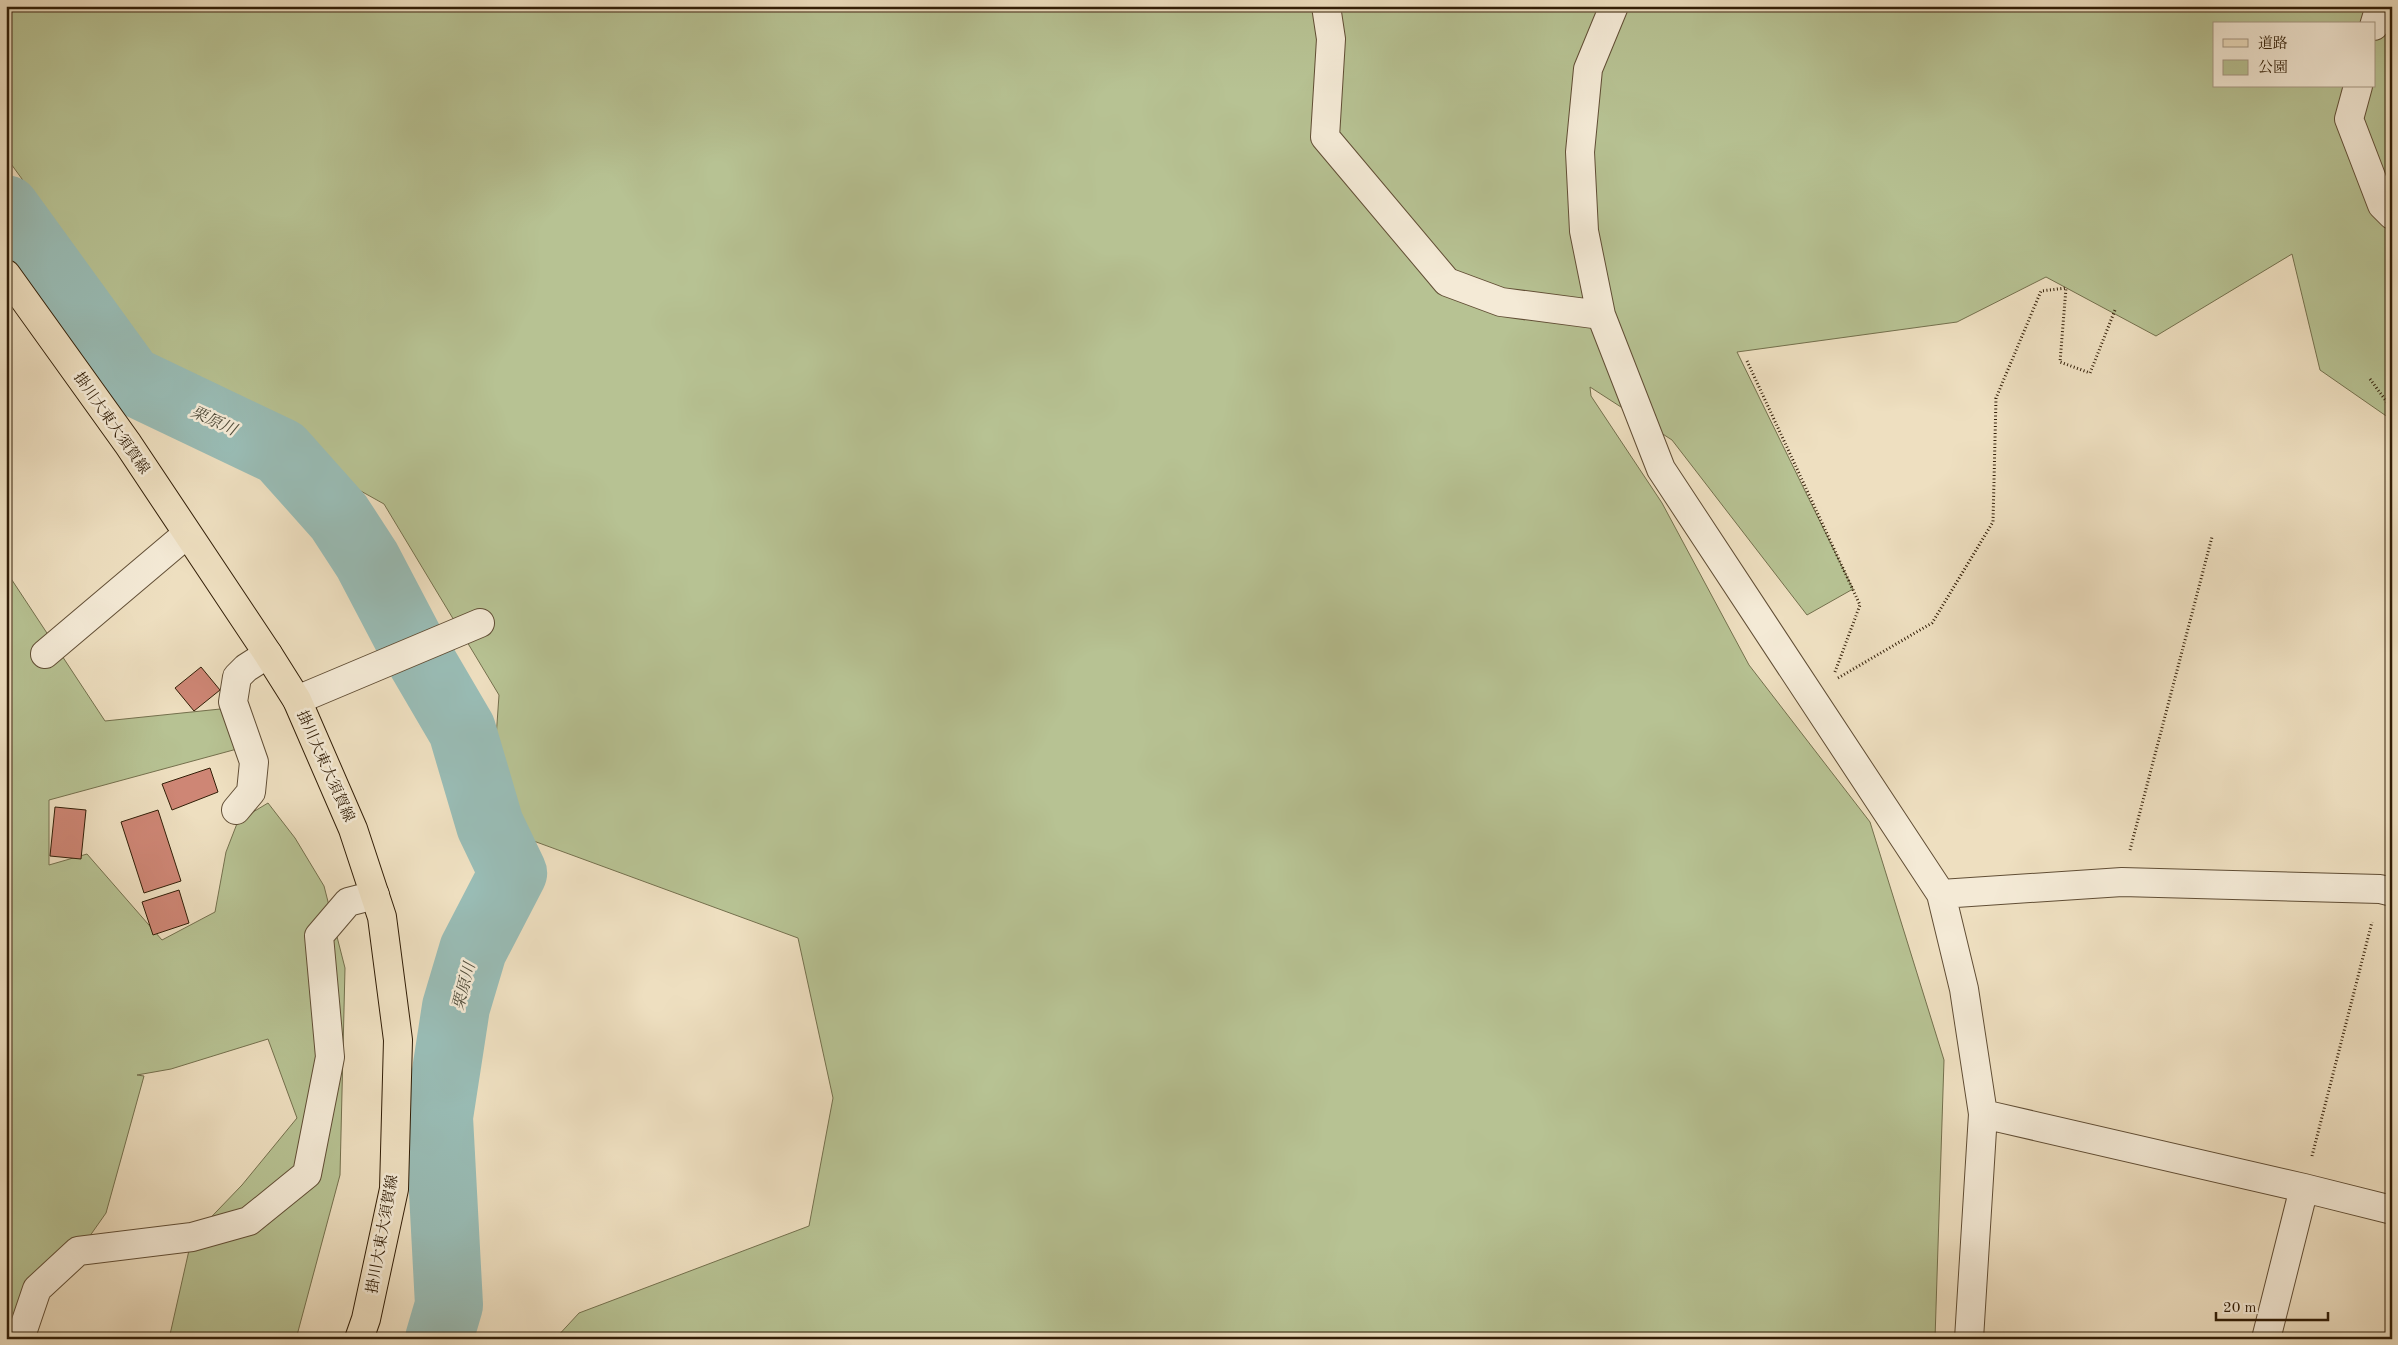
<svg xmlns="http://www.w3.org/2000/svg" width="2398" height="1345" font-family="'Old Standard TT','Noto Serif JP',serif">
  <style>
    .green { fill: #b7c293; stroke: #74704d; fill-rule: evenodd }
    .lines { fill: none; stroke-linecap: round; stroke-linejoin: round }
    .river { stroke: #99bcb5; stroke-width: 68 }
    .building { fill: #ce8675; stroke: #321e07 }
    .minor-casing { stroke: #614e35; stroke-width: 30 }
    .major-casing { stroke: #321e07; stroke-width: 30 }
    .path { stroke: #321e07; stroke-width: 3; stroke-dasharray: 1 2.5; stroke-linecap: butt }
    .minor { stroke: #f4ead6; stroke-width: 28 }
    .major { stroke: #eedfc0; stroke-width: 28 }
    .labels { text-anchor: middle; stroke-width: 5; stroke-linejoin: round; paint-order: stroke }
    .street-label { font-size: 15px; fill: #321e07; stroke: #f4ead6 }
    .water-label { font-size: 16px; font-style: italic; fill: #514d3b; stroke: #f4ead6 }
  </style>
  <rect width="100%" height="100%" fill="#eedfc0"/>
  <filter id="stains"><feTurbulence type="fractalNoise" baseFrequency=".004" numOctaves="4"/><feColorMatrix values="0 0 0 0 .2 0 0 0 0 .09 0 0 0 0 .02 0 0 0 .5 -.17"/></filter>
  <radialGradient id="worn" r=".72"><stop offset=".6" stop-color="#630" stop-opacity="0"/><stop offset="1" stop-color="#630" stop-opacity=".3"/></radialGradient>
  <path class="green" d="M9,6H2392V420L2320,370L2292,254L2156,336L2046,277L1957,322L1737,352L1853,589L1807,615L1672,440L1590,387L1591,396L1662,503L1749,665L1870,822L1944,1060L1935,1339H555L579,1313L809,1226L833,1098L798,938L490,825L499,695L384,504L232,419L150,383L121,315L6,157V10ZM2214,24H2374V86H2214Z
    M6,571L105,721L230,708L237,749L49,800V865L87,854L162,940L215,912L226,852L238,821L268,803L295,838L324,886L345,968L340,1175L296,1339H169L192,1237L242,1185L297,1118L268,1039L171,1069L137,1075L144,1076L106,1213L49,1294L33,1339H6Z"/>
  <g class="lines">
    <path class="river" d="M6,209L130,380L281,452L339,517L367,560L409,640
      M421,660L462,730L490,825L513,873L473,950L456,1007L439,1117L449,1305L439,1339"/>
  </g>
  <path class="building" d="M201,667L220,690L194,711L175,688Z
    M210,768L218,792L172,810L162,784Z
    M55,807L86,810L81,859L50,856Z
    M158,810L181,881L144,893L121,822Z
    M179,890L189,923L153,935L142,902Z"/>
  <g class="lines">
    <g class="minor-casing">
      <path id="minor" d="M1326,6L1331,39L1325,137L1447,282L1501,302L1601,315
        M1614,6L1588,69L1580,152L1584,231L1601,315L1661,469L1941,894L1964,989L1983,1114L1969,1339
        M2374,26L2380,6
        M2358,86L2349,119L2382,205L2392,215
        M45,654L187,534
        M297,700L480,623
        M236,810L251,792L254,762L233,702L237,677L246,668L268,654
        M1941,894L2122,882L2380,889L2392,892
        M1983,1114L2304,1188L2392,1210
        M20,1339L37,1289L78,1251L192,1237L249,1221L307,1174L330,1057L319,936L348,902L375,895
        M2266,1339L2304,1188"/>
    </g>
    <g class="major-casing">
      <path id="major" d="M6,274L128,444L268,654L297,700L353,829L382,917L398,1040L394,1189L366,1319L359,1339"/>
    </g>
    <path class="path" d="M1747,361L1860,605L1835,672
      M2370,379L2392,409
      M1838,678L1932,623L1993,522L1996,398L2041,291L2066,288L2060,362L2090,373L2115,310
      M2130,850L2212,537
      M2388,858L2392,842
      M2312,1156L2372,922"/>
    <use href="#minor" class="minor"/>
    <use href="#major" class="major"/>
  </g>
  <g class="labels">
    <g class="street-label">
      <text transform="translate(112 423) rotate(55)" y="5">掛川大東大須賀線</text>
      <text transform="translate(326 766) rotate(66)" y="5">掛川大東大須賀線</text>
      <text transform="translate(382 1234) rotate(-80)" y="5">掛川大東大須賀線</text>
    </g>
    <g class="water-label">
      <text transform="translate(214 420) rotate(25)" y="6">栗原川</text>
      <text transform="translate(463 986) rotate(-75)" y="6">栗原川</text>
    </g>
  </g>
  <rect width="2398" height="1345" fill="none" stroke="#eedfc0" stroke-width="25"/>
  <rect x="8" y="8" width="2383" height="1330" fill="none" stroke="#321e07" stroke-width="2.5"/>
  <rect x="12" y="12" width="2373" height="1320" fill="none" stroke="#321e07"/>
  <rect x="2213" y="22" width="162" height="65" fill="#f4ead6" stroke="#a69883"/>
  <rect x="2223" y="39" width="25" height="8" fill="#eedfc0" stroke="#a69883"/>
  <text x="2258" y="48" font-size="15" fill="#321e07">道路</text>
  <rect x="2223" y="60" width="25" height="15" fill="#b7c293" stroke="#a69883"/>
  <text x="2258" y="72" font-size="15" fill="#321e07">公園</text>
  <path d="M2216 1312v8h112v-8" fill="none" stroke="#321e07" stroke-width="2.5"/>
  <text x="2223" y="1312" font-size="15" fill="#321e07" stroke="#f4ead6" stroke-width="4" paint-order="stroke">20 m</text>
  <rect width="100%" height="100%" filter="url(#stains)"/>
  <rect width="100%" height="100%" fill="url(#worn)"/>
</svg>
